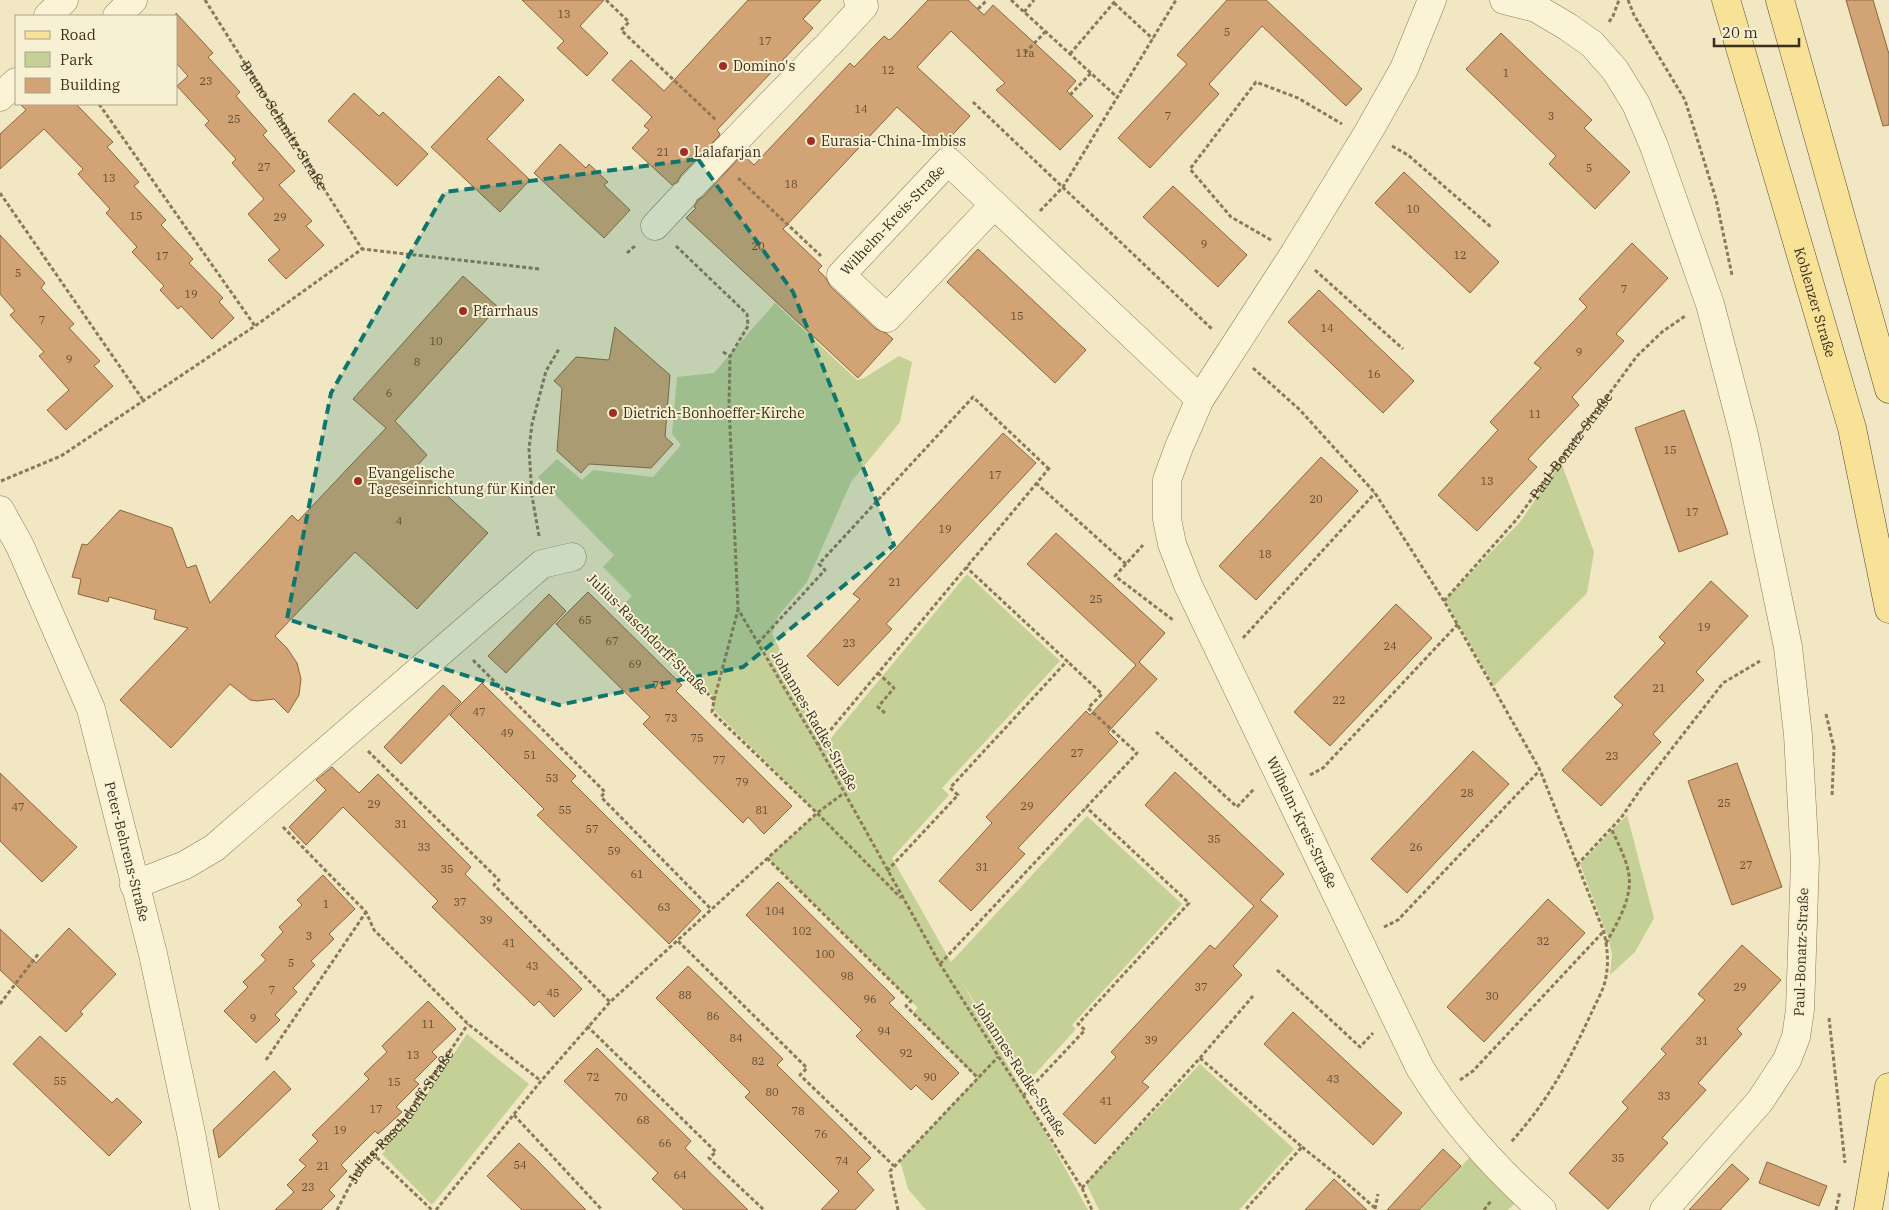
<svg xmlns="http://www.w3.org/2000/svg" width="1889" height="1210" font-family="'IBM Plex Serif',serif">
  <style>
    .green { fill: #c4d095 }
    .building { fill: #d2a475; stroke: #8d643c }
    .lines { fill: none; stroke-linecap: round; stroke-linejoin: round }
    .minor-casing { stroke: #8c7958; stroke-width: 29 }
    .major-casing { stroke: #5a462c; stroke-width: 29 }
    .path { stroke: #8c7958; stroke-width: 3; stroke-dasharray: 4 2.5; stroke-linecap: butt }
    .minor { stroke: #fbf3d6; stroke-width: 28 }
    .major { stroke: #f7e298; stroke-width: 28 }
    .marked { fill: #0f766e; fill-opacity: 0.2; stroke: #0f766e; stroke-width: 4; stroke-dasharray: 10 6; stroke-linejoin: round }
    .poi-dot { fill: #a02e24; stroke: #f8f0d2; stroke-width: 2 }
    .labels { text-anchor: middle; stroke-width: 4; stroke-linejoin: round; paint-order: stroke }
    .number-label { font-size: 11px; fill: #614c33 }
    .poi-label { font-size: 14px; fill: #3b2e1d; stroke: #f8f0d2; text-anchor: start }
    .street-label { font-size: 14px; fill: #3b2e1d; stroke: #f8f0d2 }
  </style>
  <rect width="100%" height="100%" fill="#f1e7c2"/>
  <path class="green" d="M775,303L857,380L864,378L899,356L912,362L900,422L851,482L807,582L778,616L772,634L827,743L967,574L1060,661L942,788L949,795L892,858L951,962L1087,816L1182,904L1072,1025L1076,1029L1025,1085L961,980L1088,1210H926L908,1189L900,1161L977,1078L913,1013L918,1008L768,858L817,813L713,709L714,697L622,606L632,596L603,567L614,555L538,477L557,459L582,480L593,470L653,477L681,445L672,434L677,377L714,373Z
    M1561,462L1594,552L1587,593L1494,686L1445,600L1520,522Z
    M1627,815L1654,918L1635,952L1610,975L1612,954L1608,937L1580,864Z
    M467,1034L529,1084L432,1205L382,1154L385,1151V1146L408,1122Z
    M1200,1064L1294,1149L1239,1210H1099L1086,1183Z
    M1470,1157L1516,1202L1508,1210H1420Z"/>
  <path class="building" d="M522,0H604L580,26L608,53L587,76L557,48L564,41Z
    M748,0H821L803,19L813,28L717,130L720,134L719,136L681,175L677,182L672,185L632,148L649,130L644,126L652,117L612,80L631,60L664,91Z
    M928,0H968L984,15L993,5L1076,81L1067,91L1093,116L1060,150L996,90L1005,83L951,31L917,67L970,116L941,147L897,107L783,229L822,266L818,270L826,278L830,286L876,329L886,333L893,339L858,378L686,218L696,208L694,207L698,200L703,197L740,157L743,155L754,165L850,63L854,67L884,36L889,40L891,39Z
    M1227,0H1266L1362,89L1346,106L1262,26L1209,84L1219,94L1150,168L1118,138L1187,64L1177,55Z
    M1846,0H1873L1889,54V125L1883,126Z
    M176,13L213,53L208,57L240,92L236,96L267,131L263,135L295,171L279,185L312,221L306,226L324,245L286,279L268,260L280,250L248,214L264,199L232,163L236,159L205,125L209,121L177,86L188,76L176,63Z
    M1501,33L1592,120L1584,128L1630,172L1595,209L1549,164L1556,156L1466,69Z
    M499,76L524,100L487,139L530,180L500,212L431,147Z
    M354,93L379,116L383,112L428,154L397,186L328,121Z
    M20,104H76L113,142L107,147L139,182L134,186L166,220L161,225L193,259L189,263L223,298L219,302L234,318L212,339L181,306L178,309L160,290L164,286L132,252L137,247L106,213L110,209L78,174L83,169L44,129L0,169V134L26,110Z
    M560,144L586,168L589,164L608,182L604,185L630,210L604,238L534,173Z
    M1404,172L1499,262L1470,293L1375,203Z
    M1173,186L1247,255L1218,287L1143,217Z
    M0,235L45,283L41,288L74,324L69,328L100,361L94,366L113,386L66,430L47,410L69,390L39,356L44,352L10,315L15,311L0,294Z
    M1632,243L1668,278L1616,334L1624,341L1572,397L1579,405L1528,459L1537,467L1477,531L1438,495L1498,430L1490,422L1541,368L1534,363L1587,307L1579,299Z
    M978,249L1086,350L1055,383L947,282Z
    M463,276L498,307L395,421L427,455L416,467L488,533L417,609L355,552L275,636L287,648L297,663L301,679L299,695L288,713L274,699L257,701L250,700L230,684L171,748L120,700L188,628L154,619L156,610L109,597L108,602L78,594L81,579L72,577L82,544L87,545L120,510L172,528L187,568L196,565L210,603L292,515L298,521L386,428L353,399Z
    M1319,290L1414,381L1383,413L1288,322Z
    M615,327L670,375L665,437L673,444L651,468L589,464L581,473L557,451L562,388L554,381L576,357L609,360Z
    M1684,410L1728,534L1679,552L1635,428Z
    M1003,433L1036,463L886,624L892,629L838,686L807,656L860,599L853,594Z
    M1321,457L1358,491L1256,600L1219,566Z
    M1056,533L1165,633L1139,662L1157,679L1108,732L1118,742L1018,848L1025,854L971,911L939,881L992,823L986,817L1086,711L1090,715L1136,665L1027,564Z
    M1711,581L1748,616L1696,672L1704,680L1653,734L1661,742L1601,806L1562,770L1623,705L1614,697L1665,643L1659,637Z
    M588,592L682,685L676,691L792,806L764,834L748,817L743,823L643,724L650,717L556,624Z
    M549,594L566,611L506,673L488,656Z
    M1396,604L1432,638L1330,746L1294,712Z
    M482,683L576,776L571,781L701,911L669,944L537,815L544,809L450,715Z
    M443,685L461,702L401,764L384,747Z
    M1473,751L1509,784L1407,893L1371,859Z
    M1737,763L1782,887L1732,905L1688,781Z
    M332,767L359,793L378,774L471,867L465,874L582,989L554,1017L539,1001L534,1006L432,907L438,901L343,807L306,845L289,827L326,790L316,780Z
    M1175,772L1284,874L1260,900L1278,916L1233,966L1242,975L1142,1082L1149,1087L1095,1144L1063,1114L1116,1057L1111,1052L1210,945L1215,949L1254,906L1145,805Z
    M0,773L77,847L42,882L0,841Z
    M323,875L355,909L329,934L334,939L311,961L315,965L293,988L297,992L275,1015L280,1020L256,1043L224,1011L248,987L243,982L266,960L261,955L283,932L279,927L302,905L297,900Z
    M778,882L895,998L889,1003L959,1073L932,1100L916,1085L911,1090L878,1058L856,1036L862,1030L746,915Z
    M1548,899L1585,933L1484,1042L1447,1007Z
    M69,928L116,974L80,1012L83,1014L66,1032L0,970V929L36,963Z
    M1742,945L1781,980L1737,1029L1742,1034L1698,1083L1706,1090L1662,1138L1668,1143L1608,1209L1569,1173L1628,1108L1622,1102L1666,1054L1661,1049L1705,1000L1698,994Z
    M688,966L783,1059L777,1065L871,1158L857,1172L874,1190L855,1210H821L839,1191L745,1097L750,1092L656,998Z
    M428,1001L456,1029L432,1052L437,1057L414,1080L419,1084L396,1107L402,1112L378,1134L375,1131L341,1165L347,1171L329,1190L335,1196L321,1210H275L294,1192L287,1185L306,1166L299,1160L318,1141L312,1135L369,1079L364,1074L387,1052L382,1046Z
    M1293,1012L1402,1113L1373,1145L1264,1044Z
    M40,1036L112,1103L117,1098L142,1122L109,1156L13,1064Z
    M597,1048L691,1141L685,1148L748,1210H684L652,1179L658,1173L564,1081Z
    M274,1071L291,1089L219,1158L213,1130Z
    M519,1143L537,1160L586,1210H522L487,1176Z
    M1443,1149L1461,1166L1419,1210H1387Z
    M1767,1162L1827,1186L1819,1206L1759,1183Z
    M1732,1164L1749,1179L1720,1210H1689Z
    M1334,1179L1367,1210H1305Z"/>
  <g class="lines">
    <g class="minor-casing">
      <g id="minor">
        <path id="s4" d="M1432,0L1404,69L1369,131L1294,254L1200,399L1179,447L1167,480V519L1172,544L1188,585L1420,1068C1453,1122 1495,1168 1542,1210"/>
        <path d="M1504,0L1536,8L1568,27L1592,44L1615,70L1636,104L1654,146L1710,304L1744,435L1788,647L1798,735L1805,861L1800,1010L1796,1037L1787,1060L1760,1101L1664,1210"/>
        <path d="M48,16L64,0"/>
        <path d="M117,16L133,0"/>
        <path d="M829,44L864,6L858,0"/>
        <path d="M0,97L16,82"/>
        <path d="M732,144L823,50"/>
        <path d="M692,186L727,149"/>
        <path id="s5" d="M994,205L887,318L841,275L948,161L1200,399"/>
        <path d="M655,226L683,196"/>
        <path id="s6" d="M0,510L20,546L91,709L153,954L191,1133L205,1210"/>
        <path d="M134,885L185,865L214,848L542,564L572,557"/>
      </g>
    </g>
    <g class="major-casing">
      <g id="major">
        <path id="s7" d="M1726,0L1852,428L1889,609"/>
        <path d="M1780,0L1889,389"/>
        <path d="M1868,1210L1889,1087"/>
      </g>
    </g>
    <g class="path">
      <path id="s1" d="M205,0L362,249"/>
      <path d="M606,0L629,22L621,30L717,121"/>
      <path d="M1011,0L1117,97"/>
      <path d="M1628,0L1634,15L1685,100L1716,199L1732,275"/>
      <path d="M1114,3L1153,39"/>
      <path d="M978,9L987,0"/>
      <path d="M1024,12L1034,0"/>
      <path d="M1609,22L1613,16L1619,0"/>
      <path d="M1025,53L1045,32"/>
      <path d="M1070,54L1116,0"/>
      <path d="M1070,95L1091,73"/>
      <path d="M973,102L1212,329"/>
      <path d="M99,104L255,326"/>
      <path d="M1392,146L1408,155L1491,227"/>
      <path d="M738,178L821,256"/>
      <path d="M0,193L143,400"/>
      <path d="M1040,211L1063,187L1176,0"/>
      <path d="M1271,240L1231,217L1190,169L1256,82L1298,98L1342,124"/>
      <path d="M676,246L747,314L748,326L730,356L729,406L738,609L818,745L940,964L1082,1188L1092,1210"/>
      <path d="M627,253L636,245"/>
      <path d="M1315,270L1403,349"/>
      <path d="M723,352L730,356"/>
      <path d="M1253,368L1300,410L1375,493L1444,601L1540,770L1604,932C1607,947 1609,961 1606,977C1604,990 1595,1004 1590,1016C1567,1065 1548,1101 1511,1142"/>
      <path d="M1,481L61,456L255,326L362,249L540,269"/>
      <path d="M1036,483L1126,564L1143,545"/>
      <path d="M539,536L532,496L529,449L532,424L546,371L559,349"/>
      <path d="M1126,564L1115,576L1173,620"/>
      <path d="M592,577L714,700L712,712L817,813L901,898"/>
      <path id="s2" d="M1444,601L1517,519L1637,356L1662,332L1685,316"/>
      <path d="M1243,638L1375,493"/>
      <path d="M758,643L825,570L819,564L973,397L1049,469"/>
      <path d="M473,660L605,792L601,797L711,909"/>
      <path d="M878,673L894,688L878,707L885,713"/>
      <path d="M714,700L738,610"/>
      <path d="M1826,714L1834,748L1832,797"/>
      <path d="M1156,732L1237,807L1254,789"/>
      <path d="M818,745L1051,466"/>
      <path d="M368,751L499,880L494,885L610,1002"/>
      <path d="M1310,775L1323,768L1458,624"/>
      <path d="M283,827L366,912L374,930L468,1024L541,1081"/>
      <path d="M767,858L911,1001L906,1006L978,1078"/>
      <path d="M1577,865L1621,818L1642,787L1723,683L1760,661"/>
      <path d="M887,871L958,795L950,788L1067,661L966,567"/>
      <path d="M1384,927L1398,920L1540,770"/>
      <path d="M678,941L807,1068L800,1075L894,1166"/>
      <path d="M1606,943C1615,927 1627,907 1629,888C1632,868 1619,846 1611,828"/>
      <path d="M940,964L1137,753L1088,708L1102,694L1067,661"/>
      <path d="M1277,970L1360,1047L1373,1033"/>
      <path d="M0,1004L39,953"/>
      <path d="M1829,1018L1845,1163"/>
      <path d="M587,1026L716,1152L709,1158L764,1210"/>
      <path d="M1200,1058L1302,1147L1245,1210"/>
      <path d="M266,1060L366,912"/>
      <path d="M1460,1080L1473,1071L1603,932"/>
      <path d="M1023,1096L1085,1030L1078,1024L1189,903L1086,807"/>
      <path d="M514,1115L602,1210"/>
      <path d="M1302,1147L1342,1179L1375,1208"/>
      <path d="M372,1153L432,1210"/>
      <path d="M1082,1188L1200,1058L1253,996"/>
      <path d="M1375,1209L1378,1194"/>
      <path id="s3" d="M337,1210L359,1168L405,1119L468,1024"/>
      <path d="M436,1210L541,1081L610,1002L817,813L844,793"/>
      <path d="M898,1210L890,1171L998,1057"/>
      <path d="M1484,1210L1491,1201"/>
      <path d="M1836,1210L1840,1191"/>
    </g>
    <use href="#minor" class="minor"/>
    <use href="#major" class="major"/>
  </g>
  <path class="marked" d="M698,159L793,292L894,545L743,667L559,705L287,619L331,393L445,192Z"/>
  <g class="poi-dot">
    <circle cx="723" cy="66" r="5"/>
    <circle cx="811" cy="141" r="5"/>
    <circle cx="684" cy="152" r="5"/>
    <circle cx="463" cy="311" r="5"/>
    <circle cx="613" cy="413" r="5"/>
    <circle cx="358" cy="481" r="5"/>
  </g>
  <g class="labels">
    <g class="number-label">
      <text x="564" y="18">13</text>
      <text x="1227" y="36">5</text>
      <text x="765" y="45">17</text>
      <text x="1025" y="57">11a</text>
      <text x="888" y="74">12</text>
      <text x="1506" y="77">1</text>
      <text x="206" y="85">23</text>
      <text x="861" y="113">14</text>
      <text x="1168" y="120">7</text>
      <text x="1551" y="120">3</text>
      <text x="234" y="123">25</text>
      <text x="663" y="156">21</text>
      <text x="264" y="171">27</text>
      <text x="1589" y="172">5</text>
      <text x="109" y="182">13</text>
      <text x="791" y="188">18</text>
      <text x="1413" y="213">10</text>
      <text x="136" y="220">15</text>
      <text x="280" y="221">29</text>
      <text x="1204" y="248">9</text>
      <text x="758" y="250">20</text>
      <text x="1460" y="259">12</text>
      <text x="162" y="260">17</text>
      <text x="18" y="277">5</text>
      <text x="1624" y="293">7</text>
      <text x="191" y="298">19</text>
      <text x="1017" y="320">15</text>
      <text x="42" y="324">7</text>
      <text x="1327" y="332">14</text>
      <text x="436" y="345">10</text>
      <text x="1579" y="356">9</text>
      <text x="69" y="363">9</text>
      <text x="417" y="366">8</text>
      <text x="1374" y="378">16</text>
      <text x="389" y="397">6</text>
      <text x="1535" y="418">11</text>
      <text x="1670" y="454">15</text>
      <text x="995" y="479">17</text>
      <text x="1487" y="485">13</text>
      <text x="1316" y="503">20</text>
      <text x="1692" y="516">17</text>
      <text x="399" y="525">4</text>
      <text x="945" y="533">19</text>
      <text x="1265" y="558">18</text>
      <text x="895" y="586">21</text>
      <text x="1096" y="603">25</text>
      <text x="585" y="624">65</text>
      <text x="1704" y="631">19</text>
      <text x="612" y="645">67</text>
      <text x="849" y="647">23</text>
      <text x="1390" y="650">24</text>
      <text x="635" y="668">69</text>
      <text x="659" y="689">71</text>
      <text x="1659" y="692">21</text>
      <text x="1339" y="704">22</text>
      <text x="479" y="716">47</text>
      <text x="671" y="722">73</text>
      <text x="507" y="737">49</text>
      <text x="697" y="742">75</text>
      <text x="1077" y="757">27</text>
      <text x="530" y="759">51</text>
      <text x="1612" y="760">23</text>
      <text x="719" y="764">77</text>
      <text x="552" y="782">53</text>
      <text x="742" y="786">79</text>
      <text x="1467" y="797">28</text>
      <text x="1724" y="807">25</text>
      <text x="374" y="808">29</text>
      <text x="1027" y="810">29</text>
      <text x="18" y="811">47</text>
      <text x="565" y="814">55</text>
      <text x="762" y="814">81</text>
      <text x="401" y="828">31</text>
      <text x="592" y="833">57</text>
      <text x="1214" y="843">35</text>
      <text x="424" y="851">33</text>
      <text x="1416" y="851">26</text>
      <text x="614" y="855">59</text>
      <text x="1746" y="869">27</text>
      <text x="982" y="871">31</text>
      <text x="447" y="873">35</text>
      <text x="637" y="878">61</text>
      <text x="460" y="906">37</text>
      <text x="326" y="908">1</text>
      <text x="664" y="911">63</text>
      <text x="775" y="915">104</text>
      <text x="486" y="924">39</text>
      <text x="802" y="935">102</text>
      <text x="309" y="940">3</text>
      <text x="1543" y="945">32</text>
      <text x="509" y="947">41</text>
      <text x="825" y="958">100</text>
      <text x="291" y="967">5</text>
      <text x="532" y="970">43</text>
      <text x="847" y="980">98</text>
      <text x="1201" y="991">37</text>
      <text x="1740" y="991">29</text>
      <text x="272" y="994">7</text>
      <text x="553" y="997">45</text>
      <text x="685" y="999">88</text>
      <text x="1492" y="1000">30</text>
      <text x="870" y="1003">96</text>
      <text x="713" y="1020">86</text>
      <text x="253" y="1022">9</text>
      <text x="428" y="1028">11</text>
      <text x="884" y="1035">94</text>
      <text x="736" y="1042">84</text>
      <text x="1151" y="1044">39</text>
      <text x="1702" y="1045">31</text>
      <text x="906" y="1057">92</text>
      <text x="413" y="1059">13</text>
      <text x="758" y="1065">82</text>
      <text x="593" y="1081">72</text>
      <text x="930" y="1081">90</text>
      <text x="1333" y="1083">43</text>
      <text x="60" y="1085">55</text>
      <text x="394" y="1086">15</text>
      <text x="772" y="1096">80</text>
      <text x="1664" y="1100">33</text>
      <text x="621" y="1101">70</text>
      <text x="1106" y="1105">41</text>
      <text x="376" y="1113">17</text>
      <text x="798" y="1115">78</text>
      <text x="643" y="1124">68</text>
      <text x="340" y="1134">19</text>
      <text x="821" y="1138">76</text>
      <text x="665" y="1147">66</text>
      <text x="1618" y="1162">35</text>
      <text x="842" y="1165">74</text>
      <text x="520" y="1169">54</text>
      <text x="323" y="1170">21</text>
      <text x="680" y="1179">64</text>
      <text x="308" y="1191">23</text>
    </g>
    <g class="poi-label">
      <text x="733" y="71">Domino's</text>
      <text x="821" y="146">Eurasia-China-Imbiss</text>
      <text x="694" y="157">Lalafarjan</text>
      <text x="473" y="316">Pfarrhaus</text>
      <text x="623" y="418">Dietrich-Bonhoeffer-Kirche</text>
      <text x="368" y="478">Evangelische<tspan x="368" dy="16">Tageseinrichtung für Kinder</tspan></text>
    </g>
    <g class="street-label">
      <text dy="5" stroke="none"><textPath href="#s1" startOffset="148">Bruno-Schmitz-Straße</textPath></text>
      <text dy="5" stroke="none"><textPath href="#s5" startOffset="294">Wilhelm-Kreis-Straße</textPath></text>
      <text dy="5" stroke="none"><textPath href="#s7" startOffset="315">Koblenzer Straße</textPath></text>
      <text dy="5" stroke="none"><textPath href="#s2" startOffset="201">Paul-Bonatz-Straße</textPath></text>
      <text transform="translate(648 634) rotate(45)" y="5">Julius-Raschdorff-Straße</text>
      <text transform="translate(815 721) rotate(60)" y="5">Johannes-Radke-Straße</text>
      <text dy="5" stroke="none"><textPath href="#s4" startOffset="922">Wilhelm-Kreis-Straße</textPath></text>
      <text dy="5" stroke="none"><textPath href="#s6" startOffset="366">Peter-Behrens-Straße</textPath></text>
      <text transform="translate(1801 952) rotate(-88)" y="5">Paul-Bonatz-Straße</text>
      <text transform="translate(1020 1069) rotate(57)" y="5">Johannes-Radke-Straße</text>
      <text dy="5" stroke="none"><textPath href="#s3" startOffset="114">Julius-Raschdorff-Straße</textPath></text>
    </g>
  </g>
  <rect x="15" y="15" width="162" height="90" fill="#f8f0d2" stroke="#aca28a"/>
  <rect x="25" y="31" width="25" height="8" fill="#f7e298" stroke="#aca28a"/>
  <text x="60" y="40" font-size="15" fill="#3b2e1d">Road</text>
  <rect x="25" y="52" width="25" height="15" fill="#c4d095" stroke="#aca28a"/>
  <text x="60" y="65" font-size="15" fill="#3b2e1d">Park</text>
  <rect x="25" y="78" width="25" height="15" fill="#d2a475" stroke="#aca28a"/>
  <text x="60" y="90" font-size="15" fill="#3b2e1d">Building</text>
  <path d="M1714 38v8h85v-8" fill="none" stroke="#3b2e1d" stroke-width="2.5"/>
  <text x="1722" y="38" font-size="15" fill="#3b2e1d" stroke="#f8f0d2" stroke-width="4" paint-order="stroke">20 m</text>
</svg>
